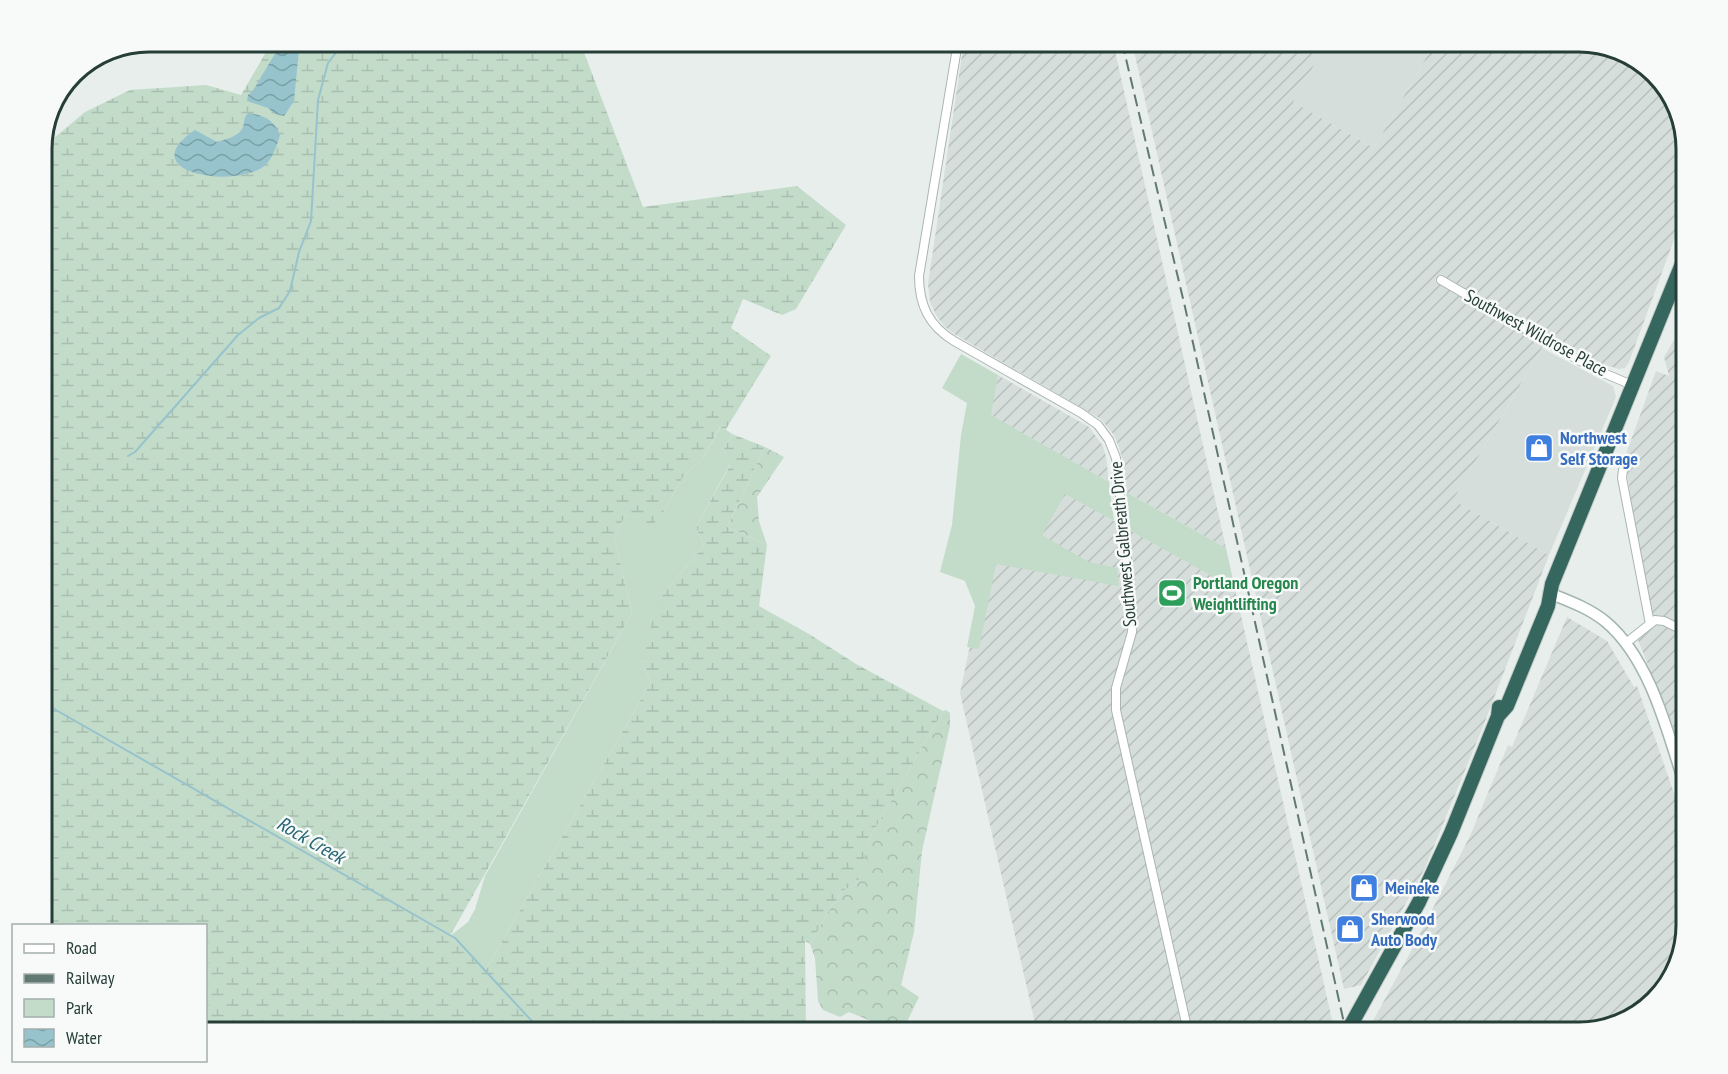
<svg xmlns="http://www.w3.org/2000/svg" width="1728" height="1074" font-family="'PT Sans Narrow',sans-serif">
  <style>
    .built { fill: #d5deda }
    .industrial { fill: url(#industrial-furrows) }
    .green { fill: #c3dcca }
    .forest { fill: url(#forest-crowns) }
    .wetland { fill: url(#wetland-marsh) }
    .water { fill: url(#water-waves) }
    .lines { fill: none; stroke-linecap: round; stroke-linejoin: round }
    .stream { stroke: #96c3cc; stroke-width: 2 }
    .street-casing { stroke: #aab6b2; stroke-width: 10 }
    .secondary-casing { stroke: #a3b5af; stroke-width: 13 }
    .highway-casing { stroke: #c3c9c7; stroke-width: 16 }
    .street { stroke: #fff; stroke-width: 8 }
    .secondary { stroke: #fff; stroke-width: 10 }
    .highway { stroke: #36675e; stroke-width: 14 }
    .rail { stroke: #627973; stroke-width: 2; stroke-dasharray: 12 6; stroke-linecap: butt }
    .labels { text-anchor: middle; stroke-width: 5; stroke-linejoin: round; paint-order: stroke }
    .street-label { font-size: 18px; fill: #273e38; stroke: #f7faf9 }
    .shop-label { font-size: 18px; font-weight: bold; fill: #366cbe; stroke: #f7faf9; text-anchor: start }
    .leisure-label { font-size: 18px; font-weight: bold; fill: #27864d; stroke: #f7faf9; text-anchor: start }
    .water-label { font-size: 20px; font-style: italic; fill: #276674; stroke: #f7faf9 }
    .rim { fill: none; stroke: #273e38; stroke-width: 3 }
  </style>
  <defs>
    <pattern id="industrial-furrows" width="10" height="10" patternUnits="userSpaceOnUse" patternTransform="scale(1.5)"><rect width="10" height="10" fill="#d5deda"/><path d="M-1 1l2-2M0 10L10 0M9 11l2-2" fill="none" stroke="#b7c0bc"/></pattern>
    <pattern id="forest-crowns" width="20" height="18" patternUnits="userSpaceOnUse" patternTransform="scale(1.5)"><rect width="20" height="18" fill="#c3dcca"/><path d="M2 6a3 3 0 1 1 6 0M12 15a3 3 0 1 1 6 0" fill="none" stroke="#a8beae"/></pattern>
    <pattern id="wetland-marsh" width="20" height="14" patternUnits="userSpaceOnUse" patternTransform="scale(1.5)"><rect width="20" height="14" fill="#c3dcca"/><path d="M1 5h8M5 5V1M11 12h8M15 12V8" fill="none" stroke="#a8beae"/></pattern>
    <pattern id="water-waves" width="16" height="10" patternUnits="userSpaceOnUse" patternTransform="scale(1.5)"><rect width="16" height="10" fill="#96c3cc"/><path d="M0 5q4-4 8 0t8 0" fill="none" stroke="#7aa0a7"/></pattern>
  </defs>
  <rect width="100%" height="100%" fill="#e7eeeb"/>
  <path class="built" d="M1327,42H1435L1374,148L1293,102Z
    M1542,348L1613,386L1616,397L1549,555L1453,500Z"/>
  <path class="industrial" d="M964,42H1113L1226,548L1126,492L1123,461L1119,447L1114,435L1101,419L956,335L944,326L936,315L930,302L928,284Z
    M1132,42H1327L1293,102L1374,148L1435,42H1579L1633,57L1671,95L1686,143V207L1629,362L1625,368L1619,369L1599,363L1550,334L1453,500L1549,555L1482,729L1425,868L1361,985L1344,989Z
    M1686,319V736L1679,741L1638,640L1660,620L1647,609L1625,457L1656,371L1669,376L1664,357Z
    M998,375L1089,427L1103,446L1106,457L1109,482L990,415Z
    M1009,462L1235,589L1333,1024L1329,1032H1037L960,693Z
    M1567,617L1607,641L1634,687L1637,686L1686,828V925L1671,979L1632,1018L1579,1032H1367L1410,953L1470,836L1508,745L1512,747Z"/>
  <path class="green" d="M961,354L998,375L991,415L1109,482L1114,521L1065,494L1042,535L1089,562L1117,568L1119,586L996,564L979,649L967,647L975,606L965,581L940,572L952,525L961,435L967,403L942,388Z
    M721,426L732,434L724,449L730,464L696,527L703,543L702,548L663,594L642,663L651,682L485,971L450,936L468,922L475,909L485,876L632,613L614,537L626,514L661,516L683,477L703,458Z
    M1126,492L1226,548L1235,589L1131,531Z"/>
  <path class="forest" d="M765,447L784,457L757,497L759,521L767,545L727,527Z
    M946,710L950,713V726L922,851L914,932L901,985L919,997L902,1032H898L849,1012L840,1017L823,1010L818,1001L815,958L810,944L831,907L844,890L856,884L865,868V846L943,711Z"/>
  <path class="wetland" d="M272,42H580L643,207L797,186L846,225L796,309L782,315L743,299L731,328L771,356L726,429L720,427L703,458L683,477L661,516L653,524L643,523L626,514L614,537L632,613L450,936L485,971L651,682L642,663L653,619L663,594L702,548L703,543L696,527L730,465L724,449L732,434L765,447L727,527L767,545L759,606L809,634L856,664L943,711L865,846V868L856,884L844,890L831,907L810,944L805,941L806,1032H206V926L42,925V148L85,112L130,90L206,85L241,95Z"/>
  <path class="water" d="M282,42H298L299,49L294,101L284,116L275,114L268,108L247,101L248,95L252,92Z
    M248,113C264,115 274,120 280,135C277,145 272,161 263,167C231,189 132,172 195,130L217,142C226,139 239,137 243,127C245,121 243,119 248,113Z"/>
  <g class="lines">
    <path class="stream" d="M128,456L135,452L238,335L259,318L279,308L290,291L299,252L311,221L318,100L328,63L344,42
      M42,702L455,938L542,1032"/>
    <g class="street-casing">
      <path id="street" d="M958,42L919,276C919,305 929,326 954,341L1081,413L1098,425L1109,440L1116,458L1133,617L1132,632L1116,688V710L1188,1032
        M1441,280L1594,369L1632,385
        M1630,461L1623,470L1622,478L1650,624
        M1626,643L1655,620L1664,621L1686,632"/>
    </g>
    <g class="secondary-casing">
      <path id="secondary" d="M1549,593C1569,601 1589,608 1606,622C1651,660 1668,734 1686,789"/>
    </g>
    <g class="highway-casing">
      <path id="highway" d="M1498,716L1507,706L1548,606L1552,584L1686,254
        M1347,1032L1419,902L1451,833L1498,716L1499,707"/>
    </g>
    <use href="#street" class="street"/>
    <use href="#secondary" class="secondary"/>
    <use href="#highway" class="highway"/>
    <path class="rail" d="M1122,42L1185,307L1346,1032"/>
  </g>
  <defs>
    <g id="shop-square" transform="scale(1.5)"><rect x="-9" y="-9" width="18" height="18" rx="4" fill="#3f7fe0" stroke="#f7faf9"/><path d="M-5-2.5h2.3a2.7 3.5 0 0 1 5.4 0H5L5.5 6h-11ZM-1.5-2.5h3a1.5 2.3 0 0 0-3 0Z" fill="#fff"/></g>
    <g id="stadium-square" transform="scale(1.5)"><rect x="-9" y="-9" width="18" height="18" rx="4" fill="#2e9e5b" stroke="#f7faf9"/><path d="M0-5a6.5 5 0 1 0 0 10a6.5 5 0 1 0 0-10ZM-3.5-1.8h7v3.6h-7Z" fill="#fff"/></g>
  </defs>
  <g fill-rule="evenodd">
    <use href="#shop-square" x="1539" y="448"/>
    <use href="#stadium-square" x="1172" y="593"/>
    <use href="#shop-square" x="1364" y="888"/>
    <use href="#shop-square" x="1350" y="929"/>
  </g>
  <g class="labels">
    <g class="street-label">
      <text transform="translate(1536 333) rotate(29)" y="6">Southwest Wildrose Place</text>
      <text transform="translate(1123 544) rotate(-95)" y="6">Southwest Galbreath Drive</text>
    </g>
    <g class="shop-label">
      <text x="1560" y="444">Northwest<tspan x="1560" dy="21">Self Storage</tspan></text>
      <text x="1385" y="894">Meineke</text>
      <text x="1371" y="925">Sherwood<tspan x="1371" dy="21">Auto Body</tspan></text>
    </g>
    <g class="leisure-label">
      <text x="1193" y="589">Portland Oregon<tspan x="1193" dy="21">Weightlifting</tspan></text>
    </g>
    <g class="water-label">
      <text transform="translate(311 840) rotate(30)" y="7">Rock Creek</text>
    </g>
  </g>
  <path d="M0 0H1728V1074H0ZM149 52H1579A97 97 0 0 1 1676 149V925A97 97 0 0 1 1579 1022H149A97 97 0 0 1 52 925V149A97 97 0 0 1 149 52Z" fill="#f7faf9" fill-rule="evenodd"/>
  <path class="rim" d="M149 52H1579A97 97 0 0 1 1676 149V925A97 97 0 0 1 1579 1022H149A97 97 0 0 1 52 925V149A97 97 0 0 1 149 52Z"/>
  <rect x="12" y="924" width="195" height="138" fill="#f7faf9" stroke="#a4afac" stroke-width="1.5"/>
  <rect x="24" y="944" width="30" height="9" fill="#ffffff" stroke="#a4afac" stroke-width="1.5"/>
  <text x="66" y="954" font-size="18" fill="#273e38">Road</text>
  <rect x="24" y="974" width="30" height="9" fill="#627973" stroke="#a4afac" stroke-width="1.5"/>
  <text x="66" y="984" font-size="18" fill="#273e38">Railway</text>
  <rect x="24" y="999" width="30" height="18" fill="#c3dcca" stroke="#a4afac" stroke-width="1.5"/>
  <text x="66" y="1014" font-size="18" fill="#273e38">Park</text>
  <rect x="24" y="1029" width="30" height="18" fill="url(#water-waves)" stroke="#a4afac" stroke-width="1.5"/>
  <text x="66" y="1044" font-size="18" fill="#273e38">Water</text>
</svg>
